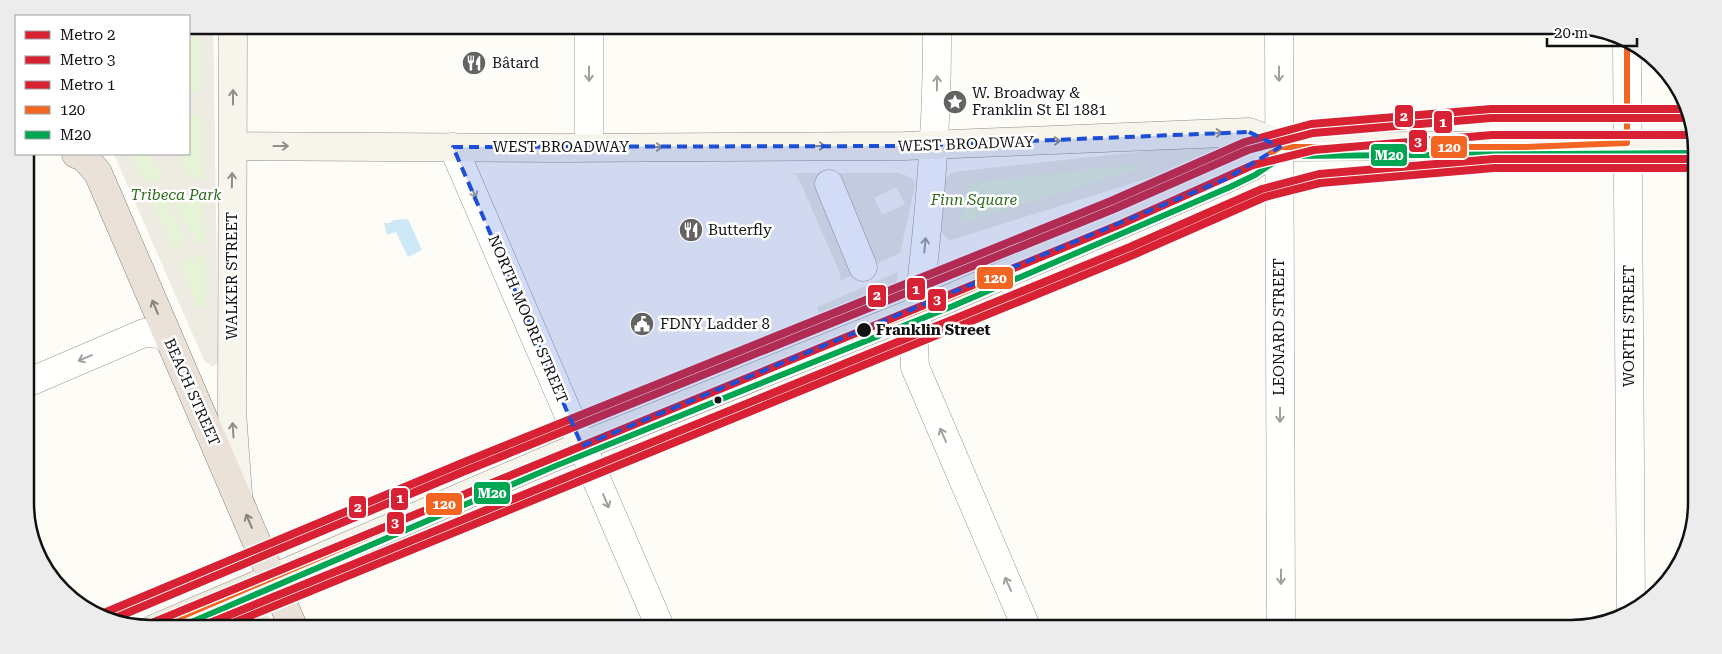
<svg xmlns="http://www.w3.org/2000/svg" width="1722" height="654" font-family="'Roboto Serif',serif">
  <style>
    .green { fill: #e7f3d7 }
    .plaza { fill: #edebe2; fill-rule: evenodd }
    .water { fill: #cde8f7 }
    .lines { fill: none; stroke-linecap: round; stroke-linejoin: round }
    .street-casing { stroke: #979795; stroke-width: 29 }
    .secondary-casing { stroke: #8e8d8b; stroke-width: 29 }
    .primary-casing { stroke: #858482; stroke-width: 29 }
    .highway-casing { stroke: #858482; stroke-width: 29 }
    .street { stroke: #fffffe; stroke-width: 28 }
    .secondary { stroke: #f6f4eb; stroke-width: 28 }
    .primary { stroke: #ede9dc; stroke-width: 28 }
    .highway { stroke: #eae1d8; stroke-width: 28 }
    .bus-1-casing { stroke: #fff; stroke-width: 10 }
    .bus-2-casing { stroke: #fff; stroke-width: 10 }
    .bus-1 { stroke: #f26522; stroke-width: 6 }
    .bus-2 { stroke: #00a651; stroke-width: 6 }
    .metro-1-casing { stroke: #fff; stroke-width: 11 }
    .metro-2-casing { stroke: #fff; stroke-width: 11 }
    .metro-3-casing { stroke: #fff; stroke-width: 11 }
    .metro-1 { stroke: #d82233; stroke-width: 8 }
    .metro-2 { stroke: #d82233; stroke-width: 8 }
    .metro-3 { stroke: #d82233; stroke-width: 8 }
    .oneway { stroke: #a0a09f }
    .oneway2 { stroke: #8f8e89 }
    .oneway3 { stroke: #88837e }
    .marked { fill: #1d4ed8; fill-opacity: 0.2; stroke: #1d4ed8; stroke-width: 4; stroke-dasharray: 10 6; stroke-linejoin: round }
    .stop-dot { fill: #111; stroke: #fff; stroke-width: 2 }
    .labels { text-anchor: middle; stroke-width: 5; stroke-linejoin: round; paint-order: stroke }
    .poi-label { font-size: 15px; fill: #111; stroke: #fff; text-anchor: start }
    .street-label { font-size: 15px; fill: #111; stroke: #fff }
    .park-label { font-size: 15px; font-style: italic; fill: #2f6b1f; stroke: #fff }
    .stop-label { font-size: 15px; font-weight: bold; fill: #111; stroke: #fff; text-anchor: start }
    .rim { fill: none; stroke: #111; stroke-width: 2.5 }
    .line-badge { stroke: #fff; stroke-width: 2 }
    .badge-label { font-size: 14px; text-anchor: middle; font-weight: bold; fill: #fff }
  </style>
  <rect width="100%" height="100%" fill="#fdfcf7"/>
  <path class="green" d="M189,25H213L218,356V362L213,367L204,360L114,154H189Z
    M1240,141L1241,149L954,239L949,240L942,233L947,177L954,172Z"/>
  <path class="plaza" d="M194,25H213L218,356V362L213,367L204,360L114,154H131L143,182L165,180L147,154H182L183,168L188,174L193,178L204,179L201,115L189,116V93L200,92V39ZM176,191L204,202L206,244L196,241L182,219L177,210ZM168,192L174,216L185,236L183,245L174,251L147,193ZM206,254V307L198,308L179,263Z
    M1240,141L1241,149L954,239L949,240L942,233L944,182L947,177L954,172ZM1134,165L1138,166L1139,169L963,223L961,222L967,183Z
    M792,173H900L912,178L915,185L914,191L900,253L838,282L841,277L839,271L801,184L796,175ZM896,187L905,204L882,215L874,198Z
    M898,272L895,291L891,295L821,323L817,307Z
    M260,601L264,605L274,629H225L229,613Z"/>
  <path class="water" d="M408,219L422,250L408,257L396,232L387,235L384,223H390L393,220Z"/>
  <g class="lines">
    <g class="street-casing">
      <path id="street" d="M589,25V147
        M937,25C938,133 927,240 914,346L915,367L1027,629
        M1279,25L1281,629
        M1627,42L1631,609
        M453,147L661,629
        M829,184L863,267
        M27,383L144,333L160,334L169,340"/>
    </g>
    <g class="secondary-casing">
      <path id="secondary" d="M233,25L232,412L238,494
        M233,146L562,148L904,146L1249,132L1268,139L1280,147L1696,144
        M273,578L552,458L950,298L1226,179L1251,167L1280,147"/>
    </g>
    <g class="primary-casing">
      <path id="primary" d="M153,629L273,578"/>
    </g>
    <g class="highway-casing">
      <path id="highway" d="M76,154L85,158L98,173L294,629"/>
    </g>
    <use href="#street" class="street"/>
    <use href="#secondary" class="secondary"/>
    <use href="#primary" class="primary"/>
    <use href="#highway" class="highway"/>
    <g class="bus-1-casing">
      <path id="bus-1" d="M153,629L552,458L950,298L1226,179L1251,167L1280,147H1525L1627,143V42"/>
    </g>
    <g class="bus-2-casing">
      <path id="bus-2" d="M175,629L555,466L953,306L1230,187L1255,175L1283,156L1696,153"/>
    </g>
    <use href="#bus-1" class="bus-1"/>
    <use href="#bus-2" class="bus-2"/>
    <g class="metro-1-casing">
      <path id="metro-1" d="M99,615L462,463L1111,201L1245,142L1311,124L1491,109H1684
        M195,629L1130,247L1262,189L1319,174L1494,159H1696"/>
    </g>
    <g class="metro-2-casing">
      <path id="metro-2" d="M142,627L1121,224L1253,165L1314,150L1492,135H1692"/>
    </g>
    <g class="metro-3-casing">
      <path id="metro-3" d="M108,621L465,471L1114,209L1248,150L1313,133L1491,118H1684
        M218,629L1133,255L1265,197L1320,183L1494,168H1695"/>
    </g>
    <use href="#metro-1" class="metro-1"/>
    <use href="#metro-2" class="metro-2"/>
    <use href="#metro-3" class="metro-3"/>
  </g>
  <defs><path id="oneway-shaft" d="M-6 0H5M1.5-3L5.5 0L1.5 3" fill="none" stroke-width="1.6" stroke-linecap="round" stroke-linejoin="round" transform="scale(1.25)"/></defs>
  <g class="oneway">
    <use href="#oneway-shaft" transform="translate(589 74) rotate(90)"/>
    <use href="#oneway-shaft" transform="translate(1279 74) rotate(90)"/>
    <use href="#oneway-shaft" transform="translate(937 83) rotate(-89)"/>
    <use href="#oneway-shaft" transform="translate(473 191) rotate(67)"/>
    <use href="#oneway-shaft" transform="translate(925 245) rotate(-84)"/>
    <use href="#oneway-shaft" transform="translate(85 358) rotate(157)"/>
    <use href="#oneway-shaft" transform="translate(1280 415) rotate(90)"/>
    <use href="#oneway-shaft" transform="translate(943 435) rotate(-114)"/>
    <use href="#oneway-shaft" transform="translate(606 501) rotate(67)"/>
    <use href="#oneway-shaft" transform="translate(1281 577) rotate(90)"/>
    <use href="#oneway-shaft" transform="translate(1008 584) rotate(-114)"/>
  </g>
  <g class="oneway2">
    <use href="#oneway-shaft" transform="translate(233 97) rotate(-90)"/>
    <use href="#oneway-shaft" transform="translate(1215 133) rotate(-3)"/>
    <use href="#oneway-shaft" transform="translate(1053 141) rotate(-2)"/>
    <use href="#oneway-shaft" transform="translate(281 146)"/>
    <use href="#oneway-shaft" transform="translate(818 146)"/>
    <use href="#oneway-shaft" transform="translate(655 147)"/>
    <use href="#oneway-shaft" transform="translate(232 180) rotate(-89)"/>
    <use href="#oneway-shaft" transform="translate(233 430) rotate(-94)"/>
  </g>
  <g class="oneway3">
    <use href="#oneway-shaft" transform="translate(155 307) rotate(-113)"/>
    <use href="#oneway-shaft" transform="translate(249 521) rotate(-113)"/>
  </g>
  <path class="marked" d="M1249,132L1280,147L1226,179L582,446L453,147L904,146Z"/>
  <defs>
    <g id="restaurant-disc" transform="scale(1.25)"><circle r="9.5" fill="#646362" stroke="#fff"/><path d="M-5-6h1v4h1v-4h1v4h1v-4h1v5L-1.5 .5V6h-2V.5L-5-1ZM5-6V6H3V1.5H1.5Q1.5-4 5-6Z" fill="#fff"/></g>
    <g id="sight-disc" transform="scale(1.25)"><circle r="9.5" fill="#646362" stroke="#fff"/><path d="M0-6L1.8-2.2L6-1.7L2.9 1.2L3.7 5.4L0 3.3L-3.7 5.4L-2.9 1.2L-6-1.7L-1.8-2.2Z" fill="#fff"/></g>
    <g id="civic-disc" transform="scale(1.25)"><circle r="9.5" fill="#646362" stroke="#fff"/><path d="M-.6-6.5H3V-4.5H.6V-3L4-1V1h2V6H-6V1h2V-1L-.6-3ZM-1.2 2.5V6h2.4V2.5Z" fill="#fff"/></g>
  </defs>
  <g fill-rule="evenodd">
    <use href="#restaurant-disc" x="474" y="63"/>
    <use href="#sight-disc" x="955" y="102"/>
    <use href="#restaurant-disc" x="691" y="230"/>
    <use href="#civic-disc" x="642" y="324"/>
  </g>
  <g class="stop-dot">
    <circle cx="864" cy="330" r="8"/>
    <circle cx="718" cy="400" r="4.5"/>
  </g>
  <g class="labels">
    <g class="poi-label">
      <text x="492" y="68">Bâtard</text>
      <text x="972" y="98">W. Broadway &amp;<tspan x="972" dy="17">Franklin St El 1881</tspan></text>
      <text x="708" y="235">Butterfly</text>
      <text x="660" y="329">FDNY Ladder 8</text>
    </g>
    <g class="street-label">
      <text transform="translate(966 144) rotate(-2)" y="5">WEST BROADWAY</text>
      <text x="561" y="152">WEST BROADWAY</text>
      <text transform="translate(232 276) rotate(-90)" y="5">WALKER STREET</text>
      <text transform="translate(528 319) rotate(67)" y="5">NORTH MOORE STREET</text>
      <text transform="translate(1629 326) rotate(-90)" y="5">WORTH STREET</text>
      <text transform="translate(1279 327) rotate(-90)" y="5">LEONARD STREET</text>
      <text transform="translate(192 392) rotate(66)" y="5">BEACH STREET</text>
    </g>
    <g class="park-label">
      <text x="176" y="200">Tribeca Park</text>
      <text x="974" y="205">Finn Square</text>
    </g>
    <g class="stop-label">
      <text x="876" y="335">Franklin Street</text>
    </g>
  </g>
  <path d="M0 0H1722V654H0ZM151 34H1571A117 117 0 0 1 1688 151V503A117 117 0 0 1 1571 620H151A117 117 0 0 1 34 503V151A117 117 0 0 1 151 34Z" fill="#ececec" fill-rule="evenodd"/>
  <path class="rim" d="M151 34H1571A117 117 0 0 1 1688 151V503A117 117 0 0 1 1571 620H151A117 117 0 0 1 34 503V151A117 117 0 0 1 151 34Z"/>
  <g class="line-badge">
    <rect x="1394" y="104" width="20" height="24" rx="5" fill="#d82233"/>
    <rect x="1433" y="110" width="20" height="24" rx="5" fill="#d82233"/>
    <rect x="1408" y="129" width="20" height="24" rx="5" fill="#d82233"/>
    <rect x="1430" y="135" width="38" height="24" rx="5" fill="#f26522"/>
    <rect x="1370" y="143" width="38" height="24" rx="5" fill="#00a651"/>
    <rect x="976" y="266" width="38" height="24" rx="5" fill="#f26522"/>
    <rect x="906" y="277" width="20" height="24" rx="5" fill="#d82233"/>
    <rect x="867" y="284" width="20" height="24" rx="5" fill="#d82233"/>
    <rect x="927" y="288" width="20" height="24" rx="5" fill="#d82233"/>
    <rect x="473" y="481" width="38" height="24" rx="5" fill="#00a651"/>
    <rect x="390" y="487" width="19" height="24" rx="5" fill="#d82233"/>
    <rect x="425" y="492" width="38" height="24" rx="5" fill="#f26522"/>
    <rect x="348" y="495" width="19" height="24" rx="5" fill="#d82233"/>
    <rect x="386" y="511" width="19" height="24" rx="5" fill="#d82233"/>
  </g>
  <g class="badge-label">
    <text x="1404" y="121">2</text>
    <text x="1443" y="127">1</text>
    <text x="1418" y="146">3</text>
    <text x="1449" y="152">120</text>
    <text x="1389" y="160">M20</text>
    <text x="995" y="283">120</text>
    <text x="916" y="294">1</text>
    <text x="877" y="300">2</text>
    <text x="937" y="304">3</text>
    <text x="492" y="498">M20</text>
    <text x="400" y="503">1</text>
    <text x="444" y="509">120</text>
    <text x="358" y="512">2</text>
    <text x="395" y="527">3</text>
  </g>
  <rect x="15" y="15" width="175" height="140" fill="#ffffff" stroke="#a0a0a0"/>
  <rect x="25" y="31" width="25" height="8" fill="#d82233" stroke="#a0a0a0"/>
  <text x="60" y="40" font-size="15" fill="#111111">Metro 2</text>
  <rect x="25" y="56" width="25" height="8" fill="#d82233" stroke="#a0a0a0"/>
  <text x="60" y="65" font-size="15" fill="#111111">Metro 3</text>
  <rect x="25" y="81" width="25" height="8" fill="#d82233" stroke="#a0a0a0"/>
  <text x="60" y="90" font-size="15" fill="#111111">Metro 1</text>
  <rect x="25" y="106" width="25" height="8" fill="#f26522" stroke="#a0a0a0"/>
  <text x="60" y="115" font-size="15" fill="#111111">120</text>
  <rect x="25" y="131" width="25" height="8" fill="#00a651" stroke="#a0a0a0"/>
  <text x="60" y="140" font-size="15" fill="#111111">M20</text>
  <path d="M1547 38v8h90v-8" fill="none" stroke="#111111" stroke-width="2.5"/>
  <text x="1554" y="38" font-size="15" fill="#111111" stroke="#ffffff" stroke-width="4" paint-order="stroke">20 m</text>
</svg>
